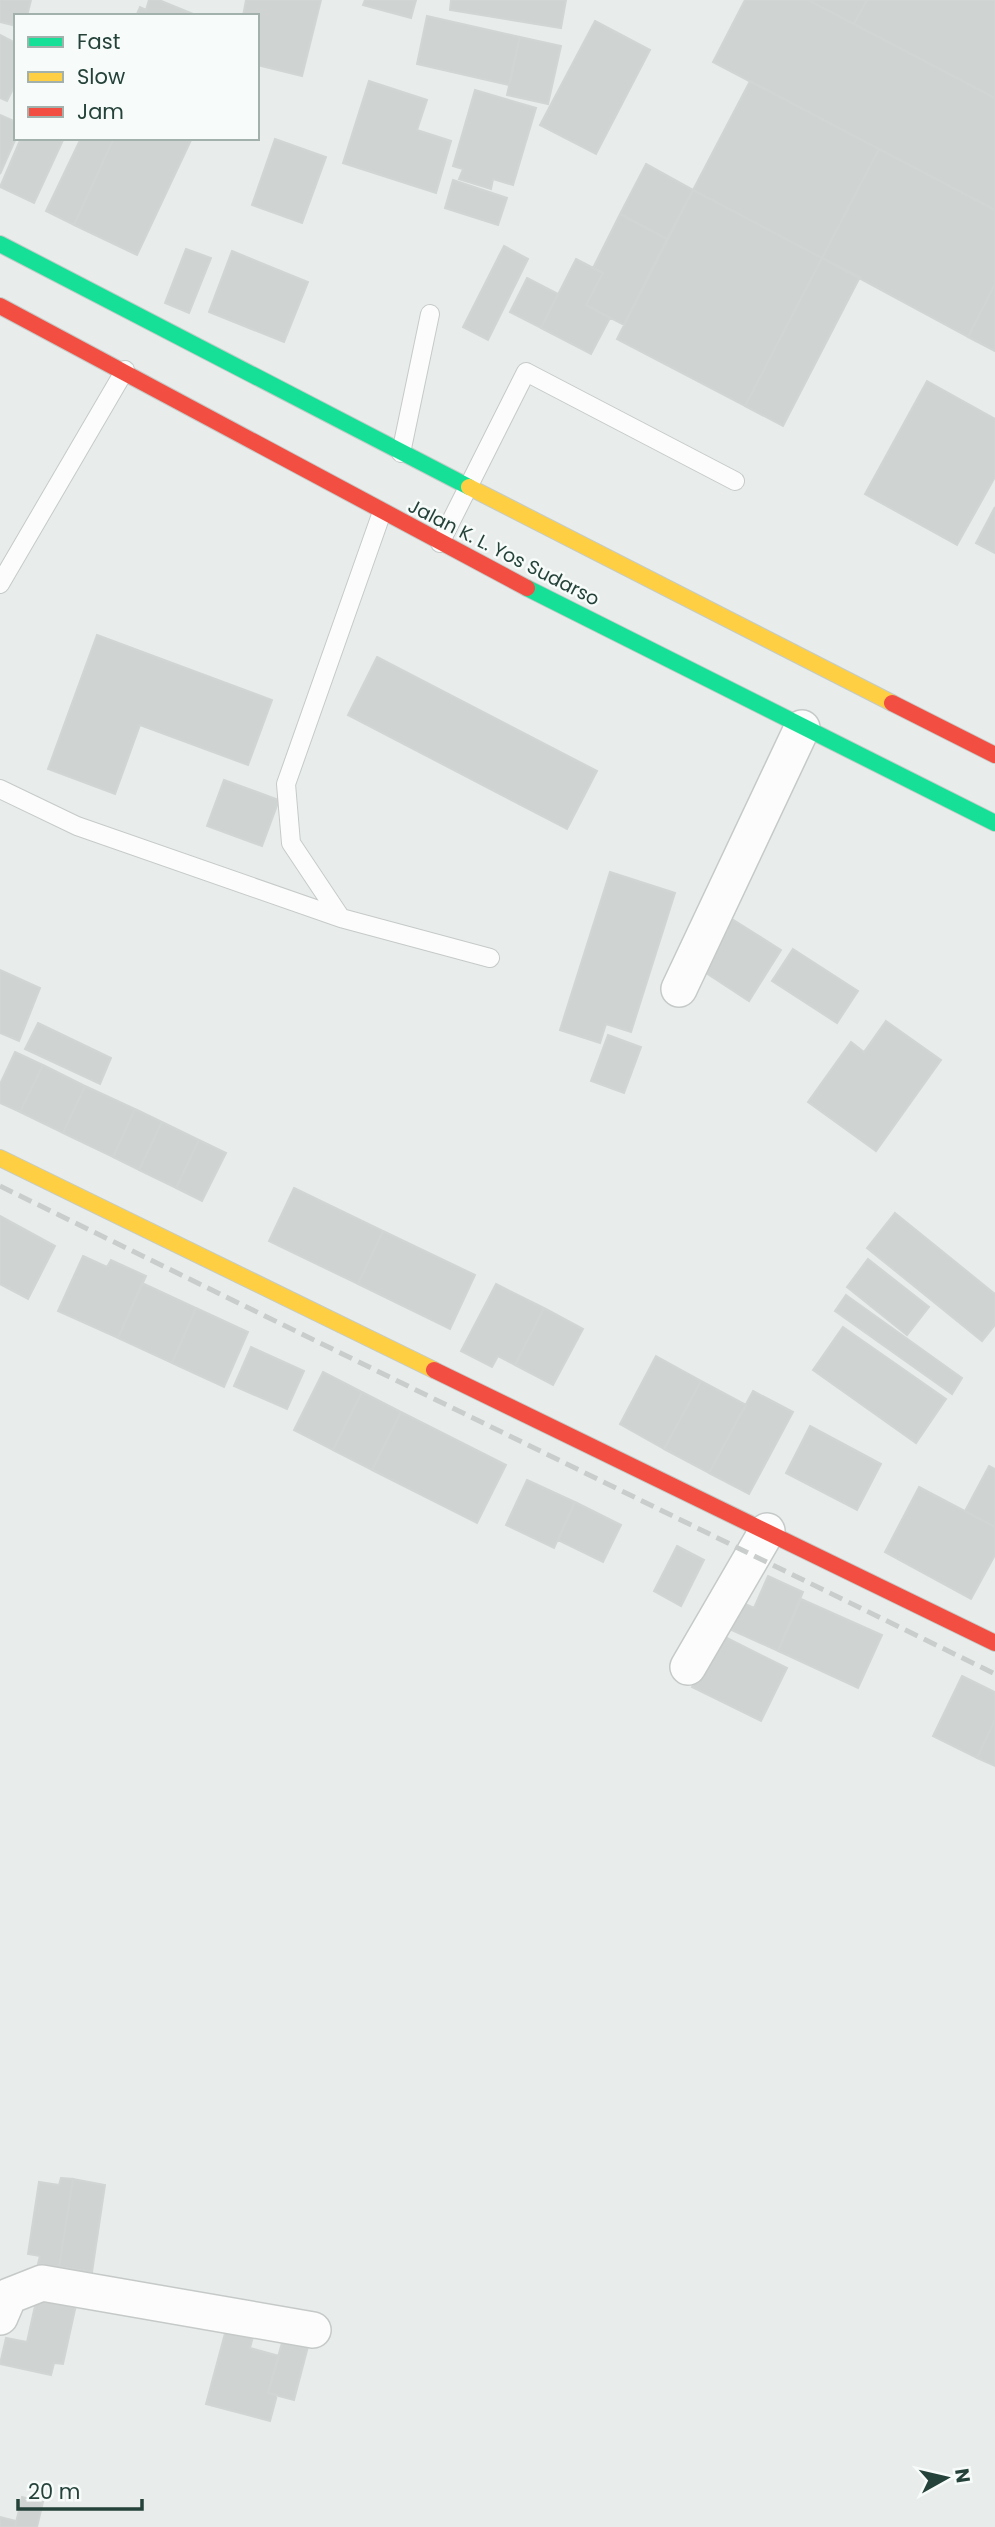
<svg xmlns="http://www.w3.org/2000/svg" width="995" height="2527" font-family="Poppins,sans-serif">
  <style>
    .building { fill: #cfd4d2; stroke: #d1d6d4; stroke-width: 2 }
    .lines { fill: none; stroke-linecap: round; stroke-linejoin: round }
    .lane-casing { stroke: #c5cac8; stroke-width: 20 }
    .street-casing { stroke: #c5cac8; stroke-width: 38 }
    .fast-casing { stroke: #c3cbc8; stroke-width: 18 }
    .slow-casing { stroke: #c3cbc8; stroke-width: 18 }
    .jam-casing { stroke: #c3cbc8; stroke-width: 18 }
    .lane { stroke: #fcfcfc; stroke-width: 18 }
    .street { stroke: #fcfcfc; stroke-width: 35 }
    .fast { stroke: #16e098; stroke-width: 16 }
    .slow { stroke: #ffcf43; stroke-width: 16 }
    .jam { stroke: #f24e42; stroke-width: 16 }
    .rail { stroke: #c9cdcc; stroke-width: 5; stroke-dasharray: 14 7; stroke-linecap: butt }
    .labels { text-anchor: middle; stroke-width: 5; stroke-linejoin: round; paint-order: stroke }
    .street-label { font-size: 19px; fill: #24423a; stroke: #f7fbf9 }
  </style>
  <rect width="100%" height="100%" fill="#e8edeb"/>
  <path class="building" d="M0,0H31L27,16H16V26L0,22Z
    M149,0H159L198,16H136L140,7L146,10Z
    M246,0H321L302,76L257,65V16H243Z
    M365,0H416L411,18L363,5Z
    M451,0H566L561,28L450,10Z
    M745,0H808L995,98V210L713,62Z
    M808,0H867L854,24Z
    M867,0H995V98L854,24Z
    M427,16L520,37L509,85L417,64Z
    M595,21L650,50L596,154L540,125Z
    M0,35L16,43V83L7,101L0,98Z
    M520,37L561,46L548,104L507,95Z
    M369,81L427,100L417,130L451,141L436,193L343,163Z
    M750,81L879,149L822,258L693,190Z
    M475,90L536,108L513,185L493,179L491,189L459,179L463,169L453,166Z
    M0,115L16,122V138L0,174Z
    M21,138H64L34,203L0,187Z
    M81,138H114L74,225L46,211Z
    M114,138H192L137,255L74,225Z
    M275,139L326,157L302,223L252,205Z
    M879,149L995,210V284L968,337L822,258Z
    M646,164L693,190L667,239L620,214Z
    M453,180L507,198L498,225L445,208Z
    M693,190L822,258L745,406L617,339Z
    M620,214L667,239L624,325L586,305L603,273L593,268Z
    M504,246L528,259L488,340L463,327Z
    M186,249L211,258L189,313L165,303Z
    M232,251L308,282L284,342L209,312Z
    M822,258L860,277L783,426L745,406Z
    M576,259L603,273L586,305L610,318L591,354L541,328Z
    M527,278L558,294L541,328L510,312Z
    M995,284V351L968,337Z
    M927,381L995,419V477L957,545L865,494Z
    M995,507V553L976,543Z
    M97,635L272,700L248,765L140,725L115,794L48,769Z
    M377,657L597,771L567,829L348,715Z
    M224,780L279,800L262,846L207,826Z
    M610,872L675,893L631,1032L606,1024L600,1043L560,1030Z
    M732,919L781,950L749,1001L700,969Z
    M793,949L858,991L837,1023L772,981Z
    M0,970L40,988L19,1041L0,1033Z
    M886,1021L941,1060L876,1151L808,1102L851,1042L864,1052Z
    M38,1023L111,1058L100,1084L25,1049Z
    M608,1035L641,1047L624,1093L591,1081Z
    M15,1052L43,1065L20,1112L0,1103V1084Z
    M43,1065L85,1086L63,1133L20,1112Z
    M85,1086L135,1109L113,1157L63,1133Z
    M135,1109L162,1122L139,1170L113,1157Z
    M162,1122L199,1140L176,1188L139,1170Z
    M199,1140L226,1153L202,1201L176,1188Z
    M294,1188L383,1231L358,1284L269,1241Z
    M895,1213L995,1294V1325L982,1341L867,1248Z
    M0,1216L55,1246L28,1299L0,1284Z
    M383,1231L475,1275L450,1329L358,1284Z
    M83,1256L107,1267L111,1260L146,1276L118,1338L58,1311Z
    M868,1259L929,1307L907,1335L847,1287Z
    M142,1283L196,1308L172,1363L118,1338Z
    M496,1284L544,1308L515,1365L498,1356L492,1367L461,1351Z
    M846,1295L962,1378L952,1394L835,1311Z
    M196,1308L248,1332L224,1387L172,1363Z
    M544,1308L583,1329L553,1385L515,1365Z
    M843,1327L946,1399L916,1443L813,1370Z
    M251,1347L304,1371L287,1409L234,1386Z
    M656,1356L701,1381L664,1449L620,1424Z
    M323,1372L362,1392L333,1450L294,1430Z
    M701,1381L746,1405L709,1473L664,1449Z
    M753,1391L793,1412L749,1494L709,1473Z
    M362,1392L401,1412L372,1470L333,1450Z
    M401,1412L506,1465L477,1523L372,1470Z
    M810,1426L881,1464L857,1510L786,1473Z
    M989,1466L995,1469V1527L965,1511Z
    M527,1480L575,1502L554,1548L506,1525Z
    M919,1487L995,1527V1555L971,1599L885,1552Z
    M575,1502L621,1525L603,1562L558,1540Z
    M677,1546L704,1560L681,1606L654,1591Z
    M768,1576L803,1592L778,1651L725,1627L737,1600L754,1608Z
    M801,1599L882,1635L858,1688L778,1651Z
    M717,1633L787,1668L761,1721L692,1687Z
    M962,1676L995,1692V1720L977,1758L933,1736Z
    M995,1720V1766L977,1758Z
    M61,2178L73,2179L59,2267L38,2264L40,2256L28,2254L39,2182L59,2185Z
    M73,2179L105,2185L92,2272L59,2267Z
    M37,2297L76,2305L63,2364L54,2363L51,2375L0,2364L6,2338L27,2342Z
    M227,2326L254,2333L250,2348L279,2356L268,2393L277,2395L270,2421L206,2404Z
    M285,2332L310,2339L294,2400L268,2393Z
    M22,2497L43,2502L37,2527H15Z
    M0,2517L16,2521L15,2527H0Z"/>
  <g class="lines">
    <g class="lane-casing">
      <path id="lane" d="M401,453L430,314
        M440,543L526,372L735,481
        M0,584L125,370
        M0,789L77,826L341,918L490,958
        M341,918L291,843L286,784L382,512"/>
    </g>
    <g class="street-casing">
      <path id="street" d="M679,989L802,728
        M688,1667L767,1531
        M0,2317L9,2296L42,2283L313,2330"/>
    </g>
    <g class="fast-casing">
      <path id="fast" d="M0,244L469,487
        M527,588L995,823"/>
    </g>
    <g class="slow-casing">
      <path id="slow" d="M469,487L892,703
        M0,1158L434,1370"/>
    </g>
    <g class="jam-casing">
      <path id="jam" d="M0,306L527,588
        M892,703L995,755
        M434,1370L995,1643"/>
    </g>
    <use href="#lane" class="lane"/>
    <use href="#street" class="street"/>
    <use href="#fast" class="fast"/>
    <use href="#slow" class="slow"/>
    <use href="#jam" class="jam"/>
    <path class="rail" d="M0,1186L995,1674"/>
  </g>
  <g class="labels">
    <g class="street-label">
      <text transform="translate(504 552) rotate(27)" y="7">Jalan K. L. Yos Sudarso</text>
    </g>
  </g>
  <rect x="14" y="14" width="245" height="126" fill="#f7fbf9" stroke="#a3b1ad" stroke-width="2"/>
  <rect x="28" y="37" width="35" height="10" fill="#16e098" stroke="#a3b1ad" stroke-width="2"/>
  <text x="77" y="49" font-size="21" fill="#24423a">Fast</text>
  <rect x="28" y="72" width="35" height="10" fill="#ffcf43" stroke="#a3b1ad" stroke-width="2"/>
  <text x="77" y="84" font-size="21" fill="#24423a">Slow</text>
  <rect x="28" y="107" width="35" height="10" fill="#f24e42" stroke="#a3b1ad" stroke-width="2"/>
  <text x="77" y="119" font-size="21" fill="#24423a">Jam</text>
  <g transform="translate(946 2478) rotate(82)" stroke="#f7fbf9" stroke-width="5" paint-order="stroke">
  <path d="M0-5L12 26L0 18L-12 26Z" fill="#24423a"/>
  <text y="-10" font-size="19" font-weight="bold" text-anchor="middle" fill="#24423a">N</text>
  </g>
  <path d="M18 2499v10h124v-10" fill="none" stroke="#24423a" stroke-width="3.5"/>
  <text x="28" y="2499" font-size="21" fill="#24423a" stroke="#f7fbf9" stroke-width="5" paint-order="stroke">20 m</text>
</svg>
